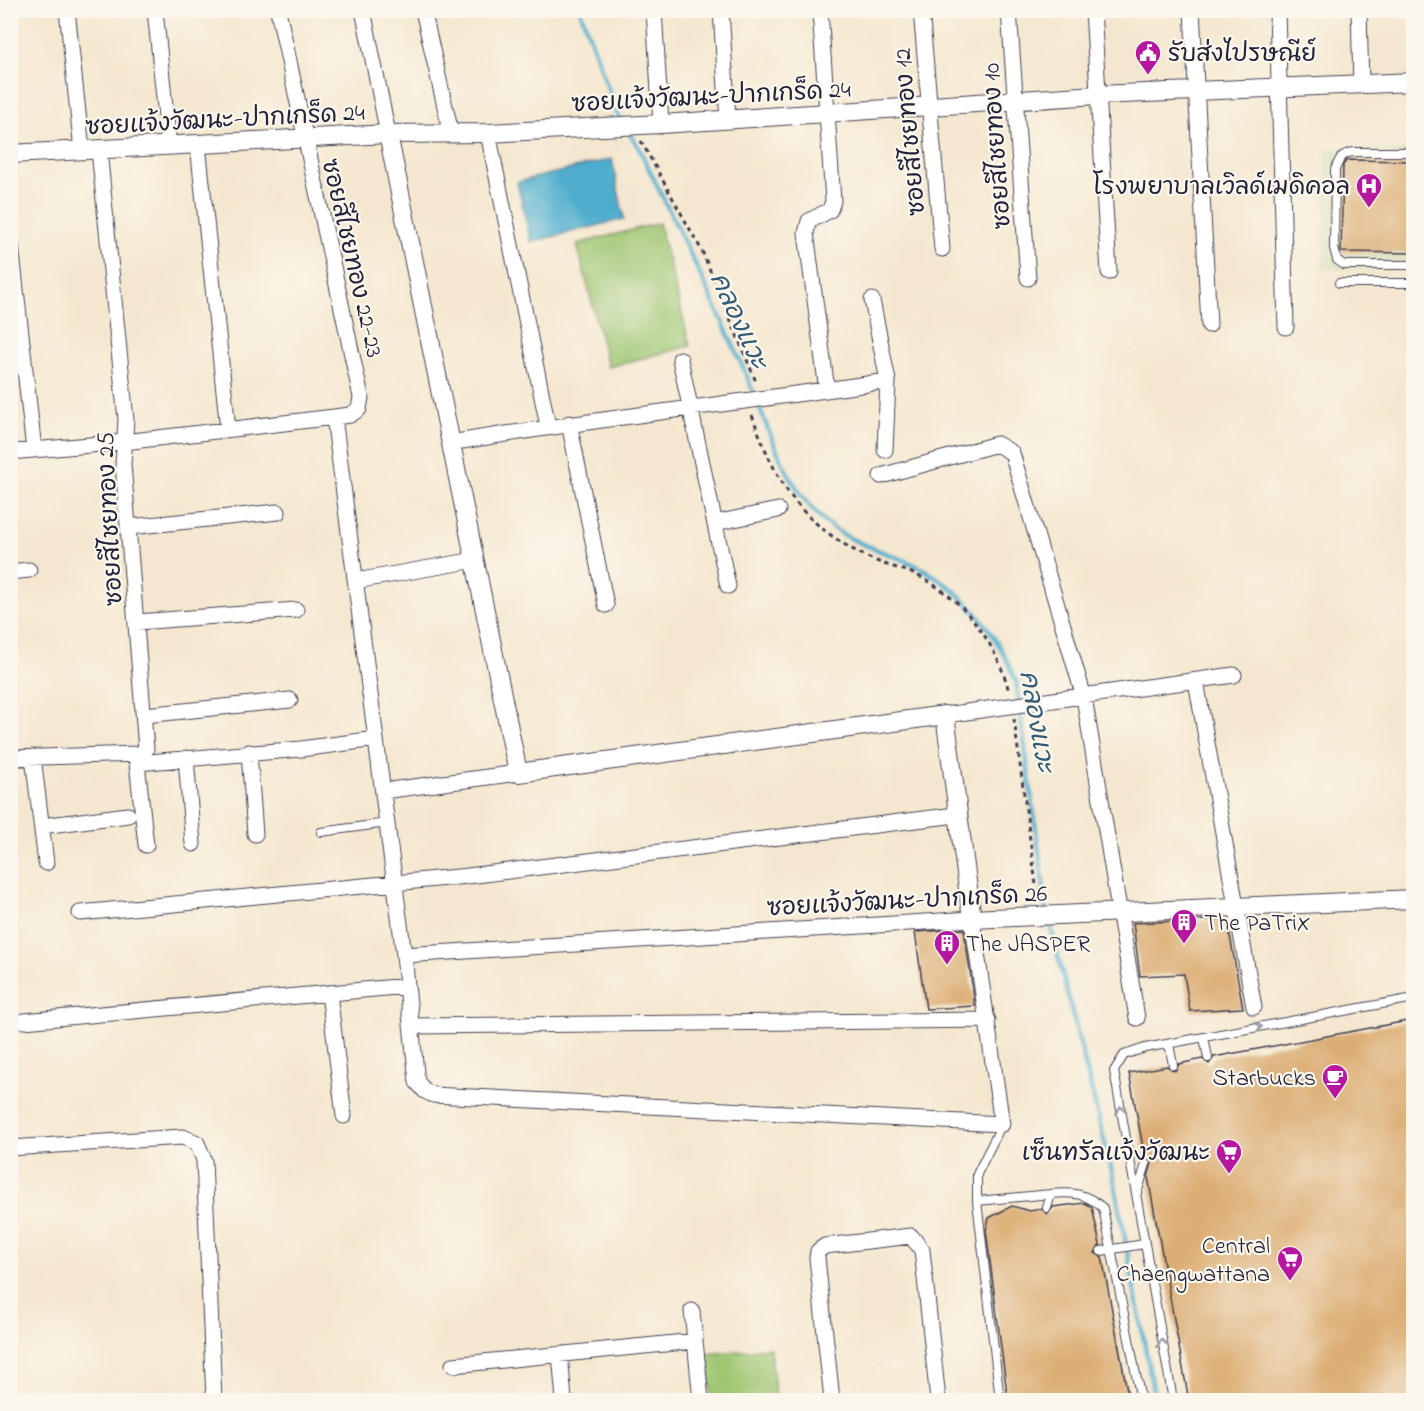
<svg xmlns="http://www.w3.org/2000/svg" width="1424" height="1411" font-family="'Indie Flower','Playpen Sans Thai',sans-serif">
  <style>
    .built { fill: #dbdebc }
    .green { fill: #9dc570; stroke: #607456; stroke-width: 1.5 }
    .water { fill: #4faece; stroke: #386884; stroke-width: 1.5 }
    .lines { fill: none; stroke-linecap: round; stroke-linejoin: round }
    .stream { stroke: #4faece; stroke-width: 4.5 }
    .building { fill: #dcae75 }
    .service-casing { stroke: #424051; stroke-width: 10 }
    .minor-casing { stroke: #424051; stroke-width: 17 }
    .tertiary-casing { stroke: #424051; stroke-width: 20 }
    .path { stroke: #424051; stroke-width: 3; stroke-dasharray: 4.5 4.5; stroke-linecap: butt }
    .service { stroke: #fff; stroke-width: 8 }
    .minor { stroke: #fff; stroke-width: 15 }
    .tertiary { stroke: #fff; stroke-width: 18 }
    .oneway { stroke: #9c9ca7 }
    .labels { text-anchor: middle; stroke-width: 4.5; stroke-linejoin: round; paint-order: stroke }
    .poi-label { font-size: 24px; fill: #22223b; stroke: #fbf7ec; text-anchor: end }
    .street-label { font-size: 24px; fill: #22223b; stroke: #fbf7ec }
    .water-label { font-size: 26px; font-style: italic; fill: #345a76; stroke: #fbf7ec }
  </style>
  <rect width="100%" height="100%" fill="#fbf7ec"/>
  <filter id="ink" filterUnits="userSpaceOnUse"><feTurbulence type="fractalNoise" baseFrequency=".0167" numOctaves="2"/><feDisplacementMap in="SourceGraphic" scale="12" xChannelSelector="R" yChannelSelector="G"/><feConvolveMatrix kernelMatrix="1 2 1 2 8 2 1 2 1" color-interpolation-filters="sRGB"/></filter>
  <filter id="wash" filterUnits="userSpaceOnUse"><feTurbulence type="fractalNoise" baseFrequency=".008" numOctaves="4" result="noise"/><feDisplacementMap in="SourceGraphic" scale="24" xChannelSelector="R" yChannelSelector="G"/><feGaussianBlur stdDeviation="1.35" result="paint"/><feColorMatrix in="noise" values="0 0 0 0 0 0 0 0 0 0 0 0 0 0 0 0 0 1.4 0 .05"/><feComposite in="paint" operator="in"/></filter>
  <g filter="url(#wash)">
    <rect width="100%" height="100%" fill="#f5e7cf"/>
    <path class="built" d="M1326,149H1413V270L1322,269Z"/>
    <path class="green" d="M659,223L690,346L608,367L577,244Z
      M770,1348L776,1400H712L706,1354Z"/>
    <path class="water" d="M612,159L624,219L531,242L517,182Z"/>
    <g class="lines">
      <path class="stream" d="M580,10L617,113L622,121
        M628,131L639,148C674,222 712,295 744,370C767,421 780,478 821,518C848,545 892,552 923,569C968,594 997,634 1016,681L1047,912
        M1049,920L1114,1180L1155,1400"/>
    </g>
    <g id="blocks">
      <path class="building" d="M1347,160L1413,161V253L1341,252L1343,165Z
        M1227,919L1243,1008L1190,1011L1184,974L1140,976L1133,923Z
        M964,929L975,1006L926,1009L915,932Z
        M1413,1020V1401H1189L1148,1177L1152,1163L1145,1158L1129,1073L1167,1066L1175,1071L1179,1064L1202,1059L1209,1064L1214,1057Z
        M1085,1203L1092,1207L1100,1245L1095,1253L1102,1257L1129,1401H1008L986,1230L989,1218L1012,1206L1030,1211L1041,1209L1048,1214L1053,1207Z"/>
    </g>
  </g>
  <g filter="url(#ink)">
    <use href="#blocks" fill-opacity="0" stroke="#424051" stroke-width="1.5"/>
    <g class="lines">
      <g class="service-casing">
        <path id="service" d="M1414,152H1354C1342,153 1339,159 1335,170L1334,248L1337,260L1344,265H1414
          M1339,283H1414
          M321,832L387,823
          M1204,1037L1208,1058
          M1169,1044L1173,1065
          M1137,1193L1146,1164
          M977,1201L1051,1194
          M1047,1208L1051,1194C1073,1192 1086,1193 1103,1208L1141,1400
          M1101,1251L1144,1244
          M1000,1400L977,1201V1174L1002,1124
          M1173,1400L1114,1071L1124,1055L1145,1048L1414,998"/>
      </g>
      <g class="minor-casing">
        <path id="minor" d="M67,10L82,150
          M155,10L169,146
          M363,10L388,134
          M423,10L451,133
          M654,10L661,124
          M721,10L728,120
          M820,10L833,201L830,210L809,221L806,233L827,390
          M921,10L942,249
          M1009,10L1028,278
          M1093,10L1109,272
          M1192,10L1209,325
          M1277,10L1286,327
          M1359,10L1361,85
          M488,133L548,426
          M198,145L228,429
          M10,236L34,450
          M872,300L888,381L885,450
          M680,359L728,586
          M334,417L404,955L417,1082L425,1091L433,1095L1002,1124L972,919L404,955
          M569,423L606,605
          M451,443C596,418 742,403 888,381
          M10,452L124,442L334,417L350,415L359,409L361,397L278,10
          M881,476L997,444L1012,453L1084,697L1137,1018
          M715,523L778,510
          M129,527L278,512
          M10,572L29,570
          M356,581L475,560
          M137,622L296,610
          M1196,681L1254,1007
          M145,715L290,700
          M945,715L1234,675
          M249,752L255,834
          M33,757L46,863
          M10,758L139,754L146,749L123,464L126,420L99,150
          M186,758L193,844
          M383,791L518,773
          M42,826L128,815
          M146,845L137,763L301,749L376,739
          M80,913L468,876L956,815
          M329,993L344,1116
          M24,1021L407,986
          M411,1026L988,1020
          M10,1148L183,1137L197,1143L204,1160L214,1400
          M692,1311L701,1400
          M560,1354L564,1400
          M453,1365L695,1341
          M832,1400L817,1258L818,1251L825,1246L911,1236L922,1250L938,1400"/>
      </g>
      <g class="tertiary-casing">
        <path id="tertiary" d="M388,134L518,773L945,715L972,919L1414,899
          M10,154L388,134L488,133L661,124L1097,95L1414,82"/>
      </g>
      <path class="path" d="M641,141L702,251L757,384
        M752,415C766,454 783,496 817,524C834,539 858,554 879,562C891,567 903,569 914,574C961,595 997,642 1009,692
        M1014,719L1038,900"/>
      <use href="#service" class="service"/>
      <use href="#minor" class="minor"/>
      <use href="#tertiary" class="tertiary"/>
    </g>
    <defs><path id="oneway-chevron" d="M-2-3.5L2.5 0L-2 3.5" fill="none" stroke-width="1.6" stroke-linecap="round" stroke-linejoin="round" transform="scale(1.5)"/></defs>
    <g class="oneway">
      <use href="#oneway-chevron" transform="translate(1258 1027) rotate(-10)"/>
      <use href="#oneway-chevron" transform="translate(1121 1110) rotate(-100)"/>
      <use href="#oneway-chevron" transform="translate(1162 1343) rotate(-100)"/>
    </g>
  </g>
  <defs>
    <g id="civic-pin" transform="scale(1.35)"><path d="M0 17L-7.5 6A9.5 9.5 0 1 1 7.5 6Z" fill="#b5179e" stroke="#fbf7ec"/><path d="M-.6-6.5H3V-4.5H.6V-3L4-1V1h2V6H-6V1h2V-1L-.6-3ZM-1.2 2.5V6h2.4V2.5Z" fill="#fff"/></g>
    <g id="hospital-pin" transform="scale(1.35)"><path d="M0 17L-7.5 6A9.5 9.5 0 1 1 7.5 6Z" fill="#b5179e" stroke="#fbf7ec"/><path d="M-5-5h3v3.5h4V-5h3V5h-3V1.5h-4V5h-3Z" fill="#fff"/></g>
    <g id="building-pin" transform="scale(1.35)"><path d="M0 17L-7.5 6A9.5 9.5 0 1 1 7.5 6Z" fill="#b5179e" stroke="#fbf7ec"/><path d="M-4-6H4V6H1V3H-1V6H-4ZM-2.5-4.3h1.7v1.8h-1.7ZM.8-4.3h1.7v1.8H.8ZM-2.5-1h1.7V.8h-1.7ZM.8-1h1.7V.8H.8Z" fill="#fff"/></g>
    <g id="cafe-pin" transform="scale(1.35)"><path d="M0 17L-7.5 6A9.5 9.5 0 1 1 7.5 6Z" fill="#b5179e" stroke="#fbf7ec"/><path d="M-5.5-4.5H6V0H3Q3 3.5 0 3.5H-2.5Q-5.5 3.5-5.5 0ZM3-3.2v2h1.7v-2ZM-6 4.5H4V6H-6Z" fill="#fff"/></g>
    <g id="supermarket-pin" transform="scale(1.35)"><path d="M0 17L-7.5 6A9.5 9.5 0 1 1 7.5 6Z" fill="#b5179e" stroke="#fbf7ec"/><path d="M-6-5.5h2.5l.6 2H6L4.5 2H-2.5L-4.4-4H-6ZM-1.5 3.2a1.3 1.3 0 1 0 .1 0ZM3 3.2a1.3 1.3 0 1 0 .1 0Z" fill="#fff"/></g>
  </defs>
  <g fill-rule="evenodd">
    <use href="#civic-pin" x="1148" y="53"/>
    <use href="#hospital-pin" x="1369" y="186"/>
    <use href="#building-pin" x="1184" y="922"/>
    <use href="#building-pin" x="947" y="943"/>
    <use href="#cafe-pin" x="1335" y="1077"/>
    <use href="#supermarket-pin" x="1229" y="1152"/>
    <use href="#supermarket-pin" x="1290" y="1259"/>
  </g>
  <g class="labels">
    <g class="poi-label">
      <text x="1168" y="61" text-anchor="start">รับส่งไปรษณีย์</text>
      <text x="1350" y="194">โรงพยาบาลเวิลด์เมดิคอล</text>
      <text x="1204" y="930" text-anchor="start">The PaTriX</text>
      <text x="966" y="951" text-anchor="start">The JASPER</text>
      <text x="1316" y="1085">Starbucks</text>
      <text x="1210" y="1160">เซ็นทรัลแจ้งวัฒนะ</text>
      <text x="1270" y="1253">Central<tspan x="1270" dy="28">Chaengwattana</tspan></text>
    </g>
    <g class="street-label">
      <text transform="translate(711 96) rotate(-3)" y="8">ซอยแจ้งวัฒนะ-ปากเกร็ด 24</text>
      <text transform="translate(225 119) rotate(-3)" y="8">ซอยแจ้งวัฒนะ-ปากเกร็ด 24</text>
      <text transform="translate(909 132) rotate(-95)" y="8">ซอยสีไชยทอง 12</text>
      <text transform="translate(996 146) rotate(-94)" y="8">ซอยสีไชยทอง 10</text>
      <text transform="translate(353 258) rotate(77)" y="8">ซอยสีไชยทอง 22-23</text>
      <text transform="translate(109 519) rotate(-93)" y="8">ซอยสีไชยทอง 25</text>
      <text transform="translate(907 900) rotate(-3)" y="8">ซอยแจ้งวัฒนะ-ปากเกร็ด 26</text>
    </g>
    <g class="water-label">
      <text transform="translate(740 320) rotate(65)" y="9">คลองแวะ</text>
      <text transform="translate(1038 721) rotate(80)" y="9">คลองแวะ</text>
    </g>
  </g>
  <rect width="1424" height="1411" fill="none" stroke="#fbf7ec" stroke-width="36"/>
</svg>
